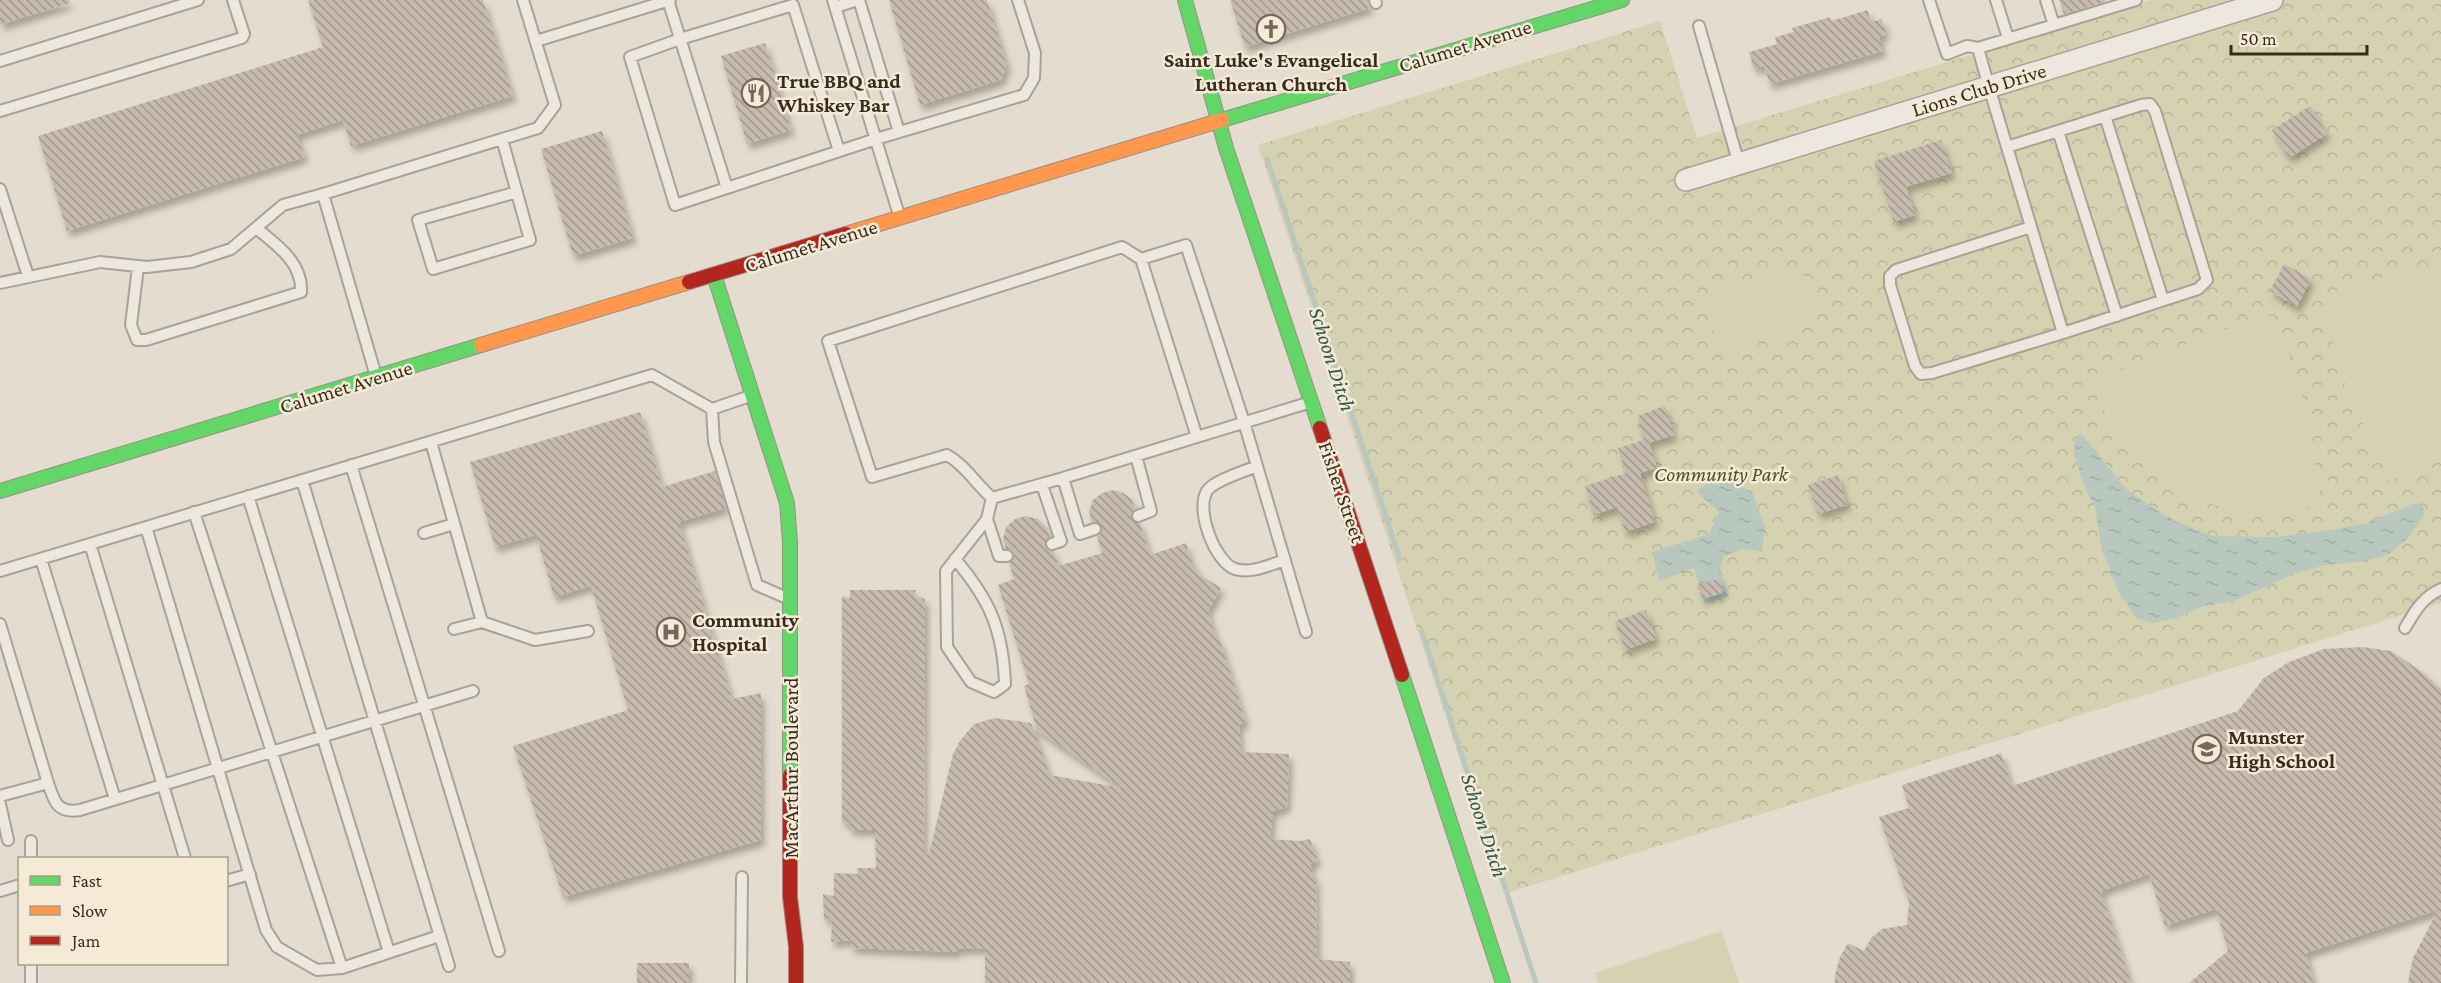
<svg xmlns="http://www.w3.org/2000/svg" width="2441" height="983" font-family="'Crimson Pro',serif">
  <style>
    .forest { fill: url(#forest-crowns) }
    .garden { fill: #d4d2b1 }
    .water { fill: url(#water-ripples) }
    .lines { fill: none; stroke-linecap: round; stroke-linejoin: round }
    .stream { stroke: #b9c8bf; stroke-width: 5 }
    .building { fill: url(#building-back-hatch); filter: url(#shadow) }
    .lane-casing { stroke: #a9a297; stroke-width: 14 }
    .street-casing { stroke: #a9a297; stroke-width: 24 }
    .fast-casing { stroke: #999187; stroke-width: 16 }
    .slow-casing { stroke: #999187; stroke-width: 16 }
    .jam-casing { stroke: #999187; stroke-width: 16 }
    .lane { stroke: #ece8e0; stroke-width: 10 }
    .street { stroke: #ece8e0; stroke-width: 21 }
    .fast { stroke: #63d668; stroke-width: 14 }
    .slow { stroke: #ff974d; stroke-width: 14 }
    .jam { stroke: #b3261e; stroke-width: 14 }
    .labels { text-anchor: middle; stroke-width: 5; stroke-linejoin: round; paint-order: stroke }
    .street-label { font-size: 21px; fill: #382b1f; stroke: #f4ead5 }
    .poi-label { font-size: 21px; font-weight: bold; fill: #382b1f; stroke: #f4ead5; text-anchor: start }
    .park-label { font-size: 21px; font-style: italic; fill: #495327; stroke: #f4ead5 }
    .water-label { font-size: 22px; font-style: italic; fill: #2f5753; stroke: #f4ead5 }
  </style>
  <defs>
    <pattern id="forest-crowns" width="20" height="18" patternUnits="userSpaceOnUse" patternTransform="scale(1.5)"><rect width="20" height="18" fill="#d4d2b1"/><path d="M2 6a3 3 0 1 1 6 0M12 15a3 3 0 1 1 6 0" fill="none" stroke="#b7b498"/></pattern>
    <pattern id="water-ripples" width="26" height="14" patternUnits="userSpaceOnUse" patternTransform="scale(1.5)"><rect width="26" height="14" fill="#b9c8bf"/><path d="M2 4q2-2 4 0t4 0M15 11q2-2 4 0t4 0" fill="none" stroke="#a0aca4"/></pattern>
    <pattern id="building-back-hatch" width="6" height="6" patternUnits="userSpaceOnUse" patternTransform="scale(1.5)"><rect width="6" height="6" fill="#c7bbaf"/><path d="M-1 5l2 2M0 0l6 6M5-1l2 2" fill="none" stroke="#a3988e"/></pattern>
    <filter id="shadow"><feDropShadow dx="3.5" dy="6" stdDeviation="3" flood-color="#0004"/></filter>
  </defs>
  <rect width="100%" height="100%" fill="#e4dcce"/>
  <path class="forest" d="M2152,0H2441V603L1504,894L1258,145L1660,21L1697,138Z"/>
  <path class="garden" d="M1801,265L1813,305L1801,309L1805,325L1720,351L1703,296Z
    M2441,265V456L2389,481L2346,386L2322,308L2330,293L2400,273Z
    M2266,314L2280,325L2303,399L2322,504C2262,518 2206,514 2156,475C2148,468 2138,462 2131,454C2114,432 2102,406 2091,381Z
    M1722,931L1739,983H1598L1595,973Z"/>
  <path class="water" d="M2081,433L2127,490L2170,519L2212,536L2273,537L2326,531L2367,523L2415,503L2422,507L2425,513L2407,539L2389,554L2366,561L2325,565L2292,575L2233,601L2201,607L2176,618L2153,623L2136,618L2117,589L2102,549L2095,507L2085,488L2074,454L2075,438Z
    M1713,480H1734L1754,496L1765,528L1762,551L1742,549L1724,556L1720,569L1729,596L1705,604L1694,568L1659,581L1652,552L1709,534L1719,512L1696,491Z"/>
  <g class="lines">
    <path class="stream" d="M1267,159L1400,559
      M1422,632L1536,983"/>
  </g>
  <path class="building" d="M0,0H69L70,3L0,25Z
    M308,0H483L513,96L351,146L343,120L297,135L305,157L67,231L38,136L323,47Z
    M889,0H987L1007,65L1001,80L920,105Z
    M1230,0H1368L1370,8L1245,47Z
    M2059,0H2105V2L2064,14Z
    M1868,10L1871,22L1882,19L1886,34L1879,37L1883,51L1770,84L1764,66L1754,69L1749,52L1777,44L1775,37L1794,32L1792,28L1830,17L1831,21Z
    M765,43L791,130L747,144L721,56Z
    M2310,106L2327,134L2289,158L2272,130Z
    M602,131L633,238L573,256L541,149Z
    M1941,140L1952,173L1906,187L1915,215L1894,222L1874,161Z
    M2284,264L2311,279L2297,307L2270,291Z
    M1665,406L1674,435L1649,443L1657,468L1640,473L1655,522L1625,532L1617,507L1594,515L1585,486L1626,473L1618,448L1644,440L1637,416Z
    M640,412L662,487L715,471L726,508L679,522L732,699L761,693V840L563,897L513,746L628,710L591,586L554,597L536,535L495,547L470,462Z
    M1838,475L1847,505L1818,514L1808,485Z
    M1114,490L1123,493L1131,499L1136,509L1132,512L1131,518L1134,522L1140,523L1150,555L1186,543L1191,560L1200,575L1221,588L1208,611L1217,640H1220L1246,722L1239,725L1241,752L1289,754L1287,807L1273,811L1270,839L1300,841L1310,839L1318,861L1310,864L1316,883L1317,959L1350,962V983H985V948L957,949L956,952L851,948V940L831,942L832,919L824,920L823,894L834,896V873L858,874L857,868H876L875,830H849L850,822L842,823V596L850,598V590H916L914,596L925,599L924,854H929L953,754L960,741L974,724L995,718L1031,723L1050,775L1122,788L1037,730L1024,686L1029,684L998,585L1014,579L1009,563L1014,555L1011,550L1006,549L1003,539L1006,527L1015,519L1025,516L1038,519L1047,528L1050,537L1046,540L1045,546L1048,550L1054,551L1058,566L1102,553L1097,536L1101,533L1102,527L1099,523L1092,522L1089,511L1093,500L1102,493Z
    M1720,579L1723,593L1702,599L1698,584Z
    M1646,610L1656,639L1625,650L1615,621Z
    M2362,647L2391,651L2425,674L2441,689V983H2408L2413,958L2438,910L2306,953L2314,983H2189L2228,951L2216,909L2165,926L2149,874L2101,891L2131,983H1835V975L1840,957L1848,943L1864,951L1871,938L1882,929L1907,925L1909,902L1879,817L1909,808L1902,785L2001,753L2012,786L2238,711L2264,678L2289,662L2324,649Z
    M637,963H689V983H637Z"/>
  <g class="lines">
    <g class="lane-casing">
      <path id="lane" d="M668,0L727,188L876,139L1024,95L1034,78L1035,53L1018,0
        M833,0L899,215
        M859,0L899,132
        M1375,0L1376,3
        M1929,0L1947,54L1967,46L1978,48L2054,25L2046,0
        M1996,0L2008,38
        M836,7L857,0
        M2054,25L2136,0
        M1699,26L1739,164
        M536,41L670,0
        M1978,48C1987,81 1997,114 2007,147L2063,333L2198,289L2207,280L2155,111L2150,104L2141,105L2007,147
        M0,61L198,0
        M0,111L242,38L244,34L233,0
        M2105,116L2163,300
        M2058,131L2117,316
        M502,139L530,240L433,269L418,220L517,192
        M727,188L675,205L630,57L680,39L793,5L839,151
        M0,189L28,276
        M2031,227L1896,270L1890,276V285L1915,366L1921,374L1932,373L2063,333
        M1141,259L1197,437
        M138,267L131,325L137,340H146L301,292C303,263 276,244 256,228
        M0,283L100,262L147,267L191,262L231,249L283,205L323,194
        M376,376L323,194L538,128L555,105L523,0
        M712,409L714,442L757,585L787,598
        M431,442L482,622L454,629
        M1136,456L1151,511L1138,516
        M351,465L499,951
        M1257,466C1245,471 1213,481 1207,491C1195,510 1215,562 1235,569C1252,574 1269,565 1285,560
        M1063,478L1080,534L1095,529
        M302,480L449,966
        M1042,485L1061,541L1052,544
        M248,496L389,952
        M992,498L987,519L999,556H1007
        M194,512L342,968
        M146,527L266,930L277,947L317,970L342,968L439,936
        M424,533L454,524
        M90,544L185,858
        M41,559L115,799
        M955,559C990,600 1003,630 1005,684L994,692L971,682L947,647L946,571L987,519
        M0,571L652,375L712,409L750,396
        M482,622L535,640L588,631
        M0,624L48,783
        M2405,628C2415,611 2422,598 2441,589
        M1306,632L1244,422L1186,245L1141,259L1122,247L828,341L872,477L947,455C965,465 976,484 992,498L1063,478L1311,402
        M0,796L48,783C54,801 57,814 80,810L473,691
        M0,804L8,840
        M31,858V841
        M226,881L250,874
        M0,891L20,885
        M31,983V964
        M741,983L742,877"/>
    </g>
    <g class="street-casing">
      <path id="street" d="M1686,180L2272,0"/>
    </g>
    <g class="fast-casing">
      <path id="fast" d="M1185,0L1226,148L1320,428
        M1222,120L1622,0
        M714,275L787,503L790,542V775
        M0,491L481,345
        M1402,675L1503,983"/>
    </g>
    <g class="slow-casing">
      <path id="slow" d="M846,234L1222,120
        M481,345L689,282"/>
    </g>
    <g class="jam-casing">
      <path id="jam" d="M689,282L846,234
        M1320,428L1402,675
        M790,775V897L796,947V983"/>
    </g>
    <use href="#lane" class="lane"/>
    <use href="#street" class="street"/>
    <use href="#fast" class="fast"/>
    <use href="#slow" class="slow"/>
    <use href="#jam" class="jam"/>
  </g>
  <defs>
    <g id="church-ring" transform="scale(1.5)"><circle r="9.5" fill="#f4ead5" stroke="#74695c" stroke-width="1.5"/><path d="M-1.2-6h2.4v3.5h3.3v2.4h-3.3V6h-2.4V-.1h-3.3v-2.4h3.3Z" fill="#74695c"/></g>
    <g id="restaurant-ring" transform="scale(1.5)"><circle r="9.5" fill="#f4ead5" stroke="#74695c" stroke-width="1.5"/><path d="M-5-6h1v4h1v-4h1v4h1v-4h1v5L-1.5 .5V6h-2V.5L-5-1ZM5-6V6H3V1.5H1.5Q1.5-4 5-6Z" fill="#74695c"/></g>
    <g id="hospital-ring" transform="scale(1.5)"><circle r="9.5" fill="#f4ead5" stroke="#74695c" stroke-width="1.5"/><path d="M-5-5h3v3.5h4V-5h3V5h-3V1.5h-4V5h-3Z" fill="#74695c"/></g>
    <g id="school-ring" transform="scale(1.5)"><circle r="9.5" fill="#f4ead5" stroke="#74695c" stroke-width="1.5"/><path d="M0-5L7-2L0 1L-7-2ZM-4 1L0 2.5L4 1V4Q0 6-4 4Z" fill="#74695c"/></g>
  </defs>
  <g fill-rule="evenodd">
    <use href="#church-ring" x="1271" y="29"/>
    <use href="#restaurant-ring" x="756" y="93"/>
    <use href="#hospital-ring" x="671" y="632"/>
    <use href="#school-ring" x="2207" y="749"/>
  </g>
  <g class="labels">
    <g class="street-label">
      <text transform="translate(1465 46) rotate(-17)" y="7">Calumet Avenue</text>
      <text transform="translate(1979 90) rotate(-17)" y="7">Lions Club Drive</text>
      <text transform="translate(811 246) rotate(-17)" y="7">Calumet Avenue</text>
      <text transform="translate(346 387) rotate(-17)" y="7">Calumet Avenue</text>
      <text transform="translate(1342 492) rotate(71)" y="7">Fisher Street</text>
      <text transform="translate(791 768) rotate(-90)" y="7">MacArthur Boulevard</text>
    </g>
    <g class="poi-label">
      <text x="1271" y="67" text-anchor="middle">Saint Luke's Evangelical<tspan x="1271" dy="24">Lutheran Church</tspan></text>
      <text x="777" y="88">True BBQ and<tspan x="777" dy="24">Whiskey Bar</tspan></text>
      <text x="692" y="627">Community<tspan x="692" dy="24">Hospital</tspan></text>
      <text x="2228" y="744">Munster<tspan x="2228" dy="24">High School</tspan></text>
    </g>
    <g class="park-label">
      <text x="1721" y="481">Community Park</text>
    </g>
    <g class="water-label">
      <text transform="translate(1333 359) rotate(72)" y="8">Schoon Ditch</text>
      <text transform="translate(1485 825) rotate(72)" y="8">Schoon Ditch</text>
    </g>
  </g>
  <rect x="18" y="857" width="210" height="108" fill="#f4ead5" stroke="#a99e8c" stroke-width="1.5"/>
  <rect x="30" y="876" width="30" height="9" fill="#63d668" stroke="#a99e8c" stroke-width="1.5"/>
  <text x="72" y="887" font-size="18" fill="#382b1f">Fast</text>
  <rect x="30" y="906" width="30" height="9" fill="#ff974d" stroke="#a99e8c" stroke-width="1.5"/>
  <text x="72" y="917" font-size="18" fill="#382b1f">Slow</text>
  <rect x="30" y="936" width="30" height="9" fill="#b3261e" stroke="#a99e8c" stroke-width="1.5"/>
  <text x="72" y="947" font-size="18" fill="#382b1f">Jam</text>
  <path d="M2231 45v9h136v-9" fill="none" stroke="#382b1f" stroke-width="3"/>
  <text x="2240" y="45" font-size="18" fill="#382b1f" stroke="#f4ead5" stroke-width="4.5" paint-order="stroke">50 m</text>
</svg>
